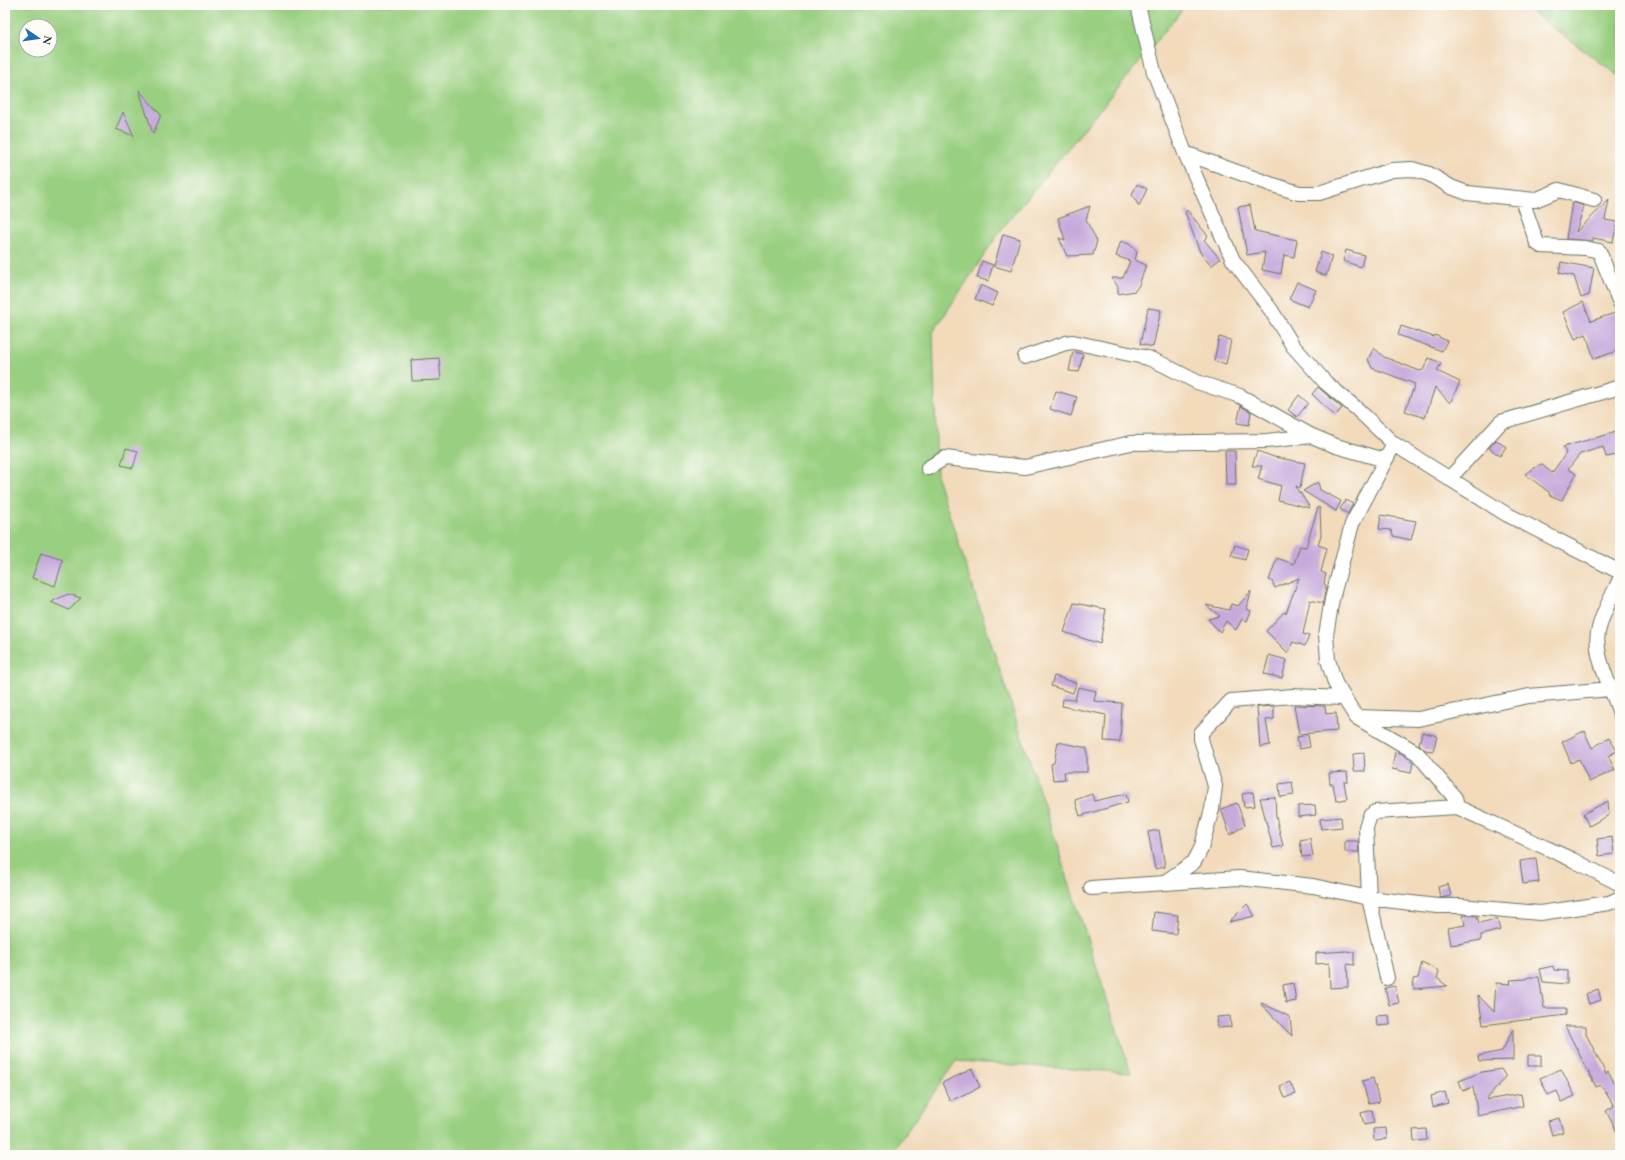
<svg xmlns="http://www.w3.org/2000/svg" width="1625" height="1160" font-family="'EB Garamond',serif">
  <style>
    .green { fill: #99cf80; stroke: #5c865a; fill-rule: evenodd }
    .building { fill: #c7aadc }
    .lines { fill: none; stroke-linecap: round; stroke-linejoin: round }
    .street-casing { stroke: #697463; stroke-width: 16 }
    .street { stroke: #fff; stroke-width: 14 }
  </style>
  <rect width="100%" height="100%" fill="#fdfcf7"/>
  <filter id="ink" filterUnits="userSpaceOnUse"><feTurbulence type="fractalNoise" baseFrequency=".025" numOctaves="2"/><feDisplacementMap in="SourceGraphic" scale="8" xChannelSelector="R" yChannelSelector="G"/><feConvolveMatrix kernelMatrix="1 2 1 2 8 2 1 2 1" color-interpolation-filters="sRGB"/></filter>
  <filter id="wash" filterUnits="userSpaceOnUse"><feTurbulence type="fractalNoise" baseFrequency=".012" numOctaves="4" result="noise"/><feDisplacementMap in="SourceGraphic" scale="16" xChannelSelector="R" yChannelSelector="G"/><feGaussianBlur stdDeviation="0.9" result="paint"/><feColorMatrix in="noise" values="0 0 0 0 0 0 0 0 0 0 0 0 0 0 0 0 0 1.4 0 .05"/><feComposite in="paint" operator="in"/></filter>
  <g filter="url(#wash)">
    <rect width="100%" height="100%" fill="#f2dabb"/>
    <path class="green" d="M5,5H1186L1001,230L933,332L937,477L1131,1073L956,1061L890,1155H5ZM26,26H50V50H26Z
      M1522,5H1620V77Z"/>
    <g id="blocks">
      <path class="building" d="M139,90L161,115L153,134Z
        M123,112L134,136L116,129Z
        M1137,184L1147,189L1139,206L1132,195Z
        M1609,200L1605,220L1617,222L1613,242L1593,238V241L1566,239L1572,202L1584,206L1576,232Z
        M1250,205L1255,231L1297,240L1294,257L1284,255L1281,274L1262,270L1265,252L1247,255L1238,207Z
        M1090,206L1086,220L1097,241L1093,255L1067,256L1059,238L1065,240L1058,218Z
        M1187,210L1208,236L1204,240L1220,259L1211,266L1200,252L1185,212Z
        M1003,234L1020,239L1011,271L994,266Z
        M1121,241L1129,244L1137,251L1135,260L1146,265L1139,285L1135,291L1118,294V287L1112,278H1123L1130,261L1116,256Z
        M1346,250L1364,255L1361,267L1343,261Z
        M1321,252L1332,256L1326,276L1315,272Z
        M982,261L993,265L988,281L977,278Z
        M1561,262L1594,268L1589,295L1581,298L1574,276L1559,273Z
        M1297,282L1316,290L1308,307L1289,299Z
        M981,285L998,293L992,306L975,299Z
        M1583,302L1591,321L1615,313L1620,329V350L1594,359L1586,334L1575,339L1563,312Z
        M1148,308L1161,310L1153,347L1140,344Z
        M1401,326L1434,337L1435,335L1447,341L1442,351L1398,335Z
        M1219,337L1231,340L1226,364L1214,361Z
        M1374,348L1384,357L1420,371L1423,370L1429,358L1441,363L1437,371L1460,382L1450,403L1435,387L1425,418L1405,411L1415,384L1372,368L1368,359Z
        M1073,352L1083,354L1079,372L1069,371Z
        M439,358L441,380L412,381L411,360Z
        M1318,387L1342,408L1335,416L1312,394Z
        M1056,391L1077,397L1071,416L1050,409Z
        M1299,395L1308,403L1297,417L1288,410Z
        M1241,406L1251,412L1249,425L1237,423Z
        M1620,431V451H1616L1617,455L1606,457L1603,447L1580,454L1568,469L1576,474L1562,500L1549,495L1550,493L1525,474L1541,464L1552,473L1566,453L1563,447Z
        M1496,440L1506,447L1500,456L1489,448Z
        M126,448L138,451L133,468L121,465Z
        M1225,451H1235L1236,485H1226Z
        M1257,451L1274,457L1305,463L1300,488L1296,486L1299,493L1300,492L1310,508L1278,500L1281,486L1258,479L1262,466H1252Z
        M1318,482L1320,490L1341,501L1336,511L1303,491Z
        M1346,500L1353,504L1348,514L1340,509Z
        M1318,507L1320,508L1321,535L1318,545L1327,548L1321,572L1326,574L1324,582L1326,587L1323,603L1310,600L1303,634L1309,636L1305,646L1293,642L1288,653L1266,631L1284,612L1286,613L1299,578L1275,588L1272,581L1269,580L1277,558L1294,564L1300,546L1306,547Z
        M1381,515L1416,521L1411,540L1393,536L1391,530L1379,529Z
        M1235,545L1248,549L1245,560L1231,556Z
        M41,553L63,560L55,586L32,578Z
        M1251,591L1247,609L1251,611L1247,621L1242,619L1236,630L1226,621L1220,632L1208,619L1220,616L1206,605L1229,610L1231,604L1238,606Z
        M68,594L81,598L69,610L51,602Z
        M1074,603L1106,609L1100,644L1064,632Z
        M1269,655L1287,660L1282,678L1264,674Z
        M1054,676L1076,683L1073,693L1051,686Z
        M1078,687L1096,691L1094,701L1122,703L1120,742L1104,741L1106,715L1062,706L1063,699L1075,700Z
        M1294,705L1325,706L1326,714L1336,713L1337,731L1299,734Z
        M1274,706V719L1266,720L1270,745L1260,747L1257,707Z
        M1584,731L1592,748L1609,738L1617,751L1608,756L1615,770L1589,782L1579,759L1571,763L1562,742Z
        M1422,732L1437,736L1433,751L1425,750L1419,744Z
        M1308,735L1310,747L1299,749L1297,737Z
        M1058,742L1087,748V772H1064L1065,779L1053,780L1051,764L1054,763Z
        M1395,752L1401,753L1413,762L1411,773L1392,769Z
        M1364,753L1365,771H1354L1353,754Z
        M1347,772L1348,782H1344L1347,799L1336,801L1333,784H1330L1329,773Z
        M1292,782L1294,795L1280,797L1279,784Z
        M1253,792L1255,806L1244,807L1242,794Z
        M1092,794L1094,801L1126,794L1128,802L1080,816L1075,800Z
        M1275,797L1276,817L1283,846L1273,848L1260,798Z
        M1608,801L1609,815L1589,826L1583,814Z
        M1237,803L1245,825L1230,835L1221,809Z
        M1315,805L1316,815L1298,817V806Z
        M1341,817L1342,827L1321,829L1320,819Z
        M1159,830L1165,867L1155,869L1148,832Z
        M1612,837L1614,854L1599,856L1597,839Z
        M1310,838L1313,856L1302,857L1300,840Z
        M1345,841H1358L1359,852H1345Z
        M1536,859L1539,882L1523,884L1520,861Z
        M1448,884L1451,896L1440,898L1438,887Z
        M1247,904L1255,916L1229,922Z
        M1154,912L1178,915L1176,934L1152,931Z
        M1463,915L1477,916L1479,923L1497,919L1500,930L1481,935V940L1451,945L1448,928L1465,925Z
        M1346,951L1354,952V965L1347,964L1348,987L1330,988L1329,963L1316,964V953Z
        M1422,962L1439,971L1437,978L1447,986L1414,989L1413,979L1418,978Z
        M1553,966L1554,970L1567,971V984L1543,982L1540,969Z
        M1529,977H1539L1544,1008H1566V1015L1483,1025L1478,995L1494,1012L1496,983L1511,984L1510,980L1525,979Z
        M1293,983L1296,1001L1286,1003L1283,985Z
        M1395,986L1399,1003L1389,1005L1385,988Z
        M1598,989L1601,1000L1589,1004L1586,994Z
        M1262,1003L1290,1017L1292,1036L1261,1004Z
        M1389,1015L1390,1025L1377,1026L1376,1016Z
        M1230,1016L1231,1027L1218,1028L1217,1017Z
        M1565,1026H1586V1034L1606,1074L1608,1072L1620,1091V1138L1606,1111L1614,1106L1601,1085L1596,1087Z
        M1513,1029V1060L1479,1061L1478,1056L1502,1051Z
        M1528,1055H1541V1066H1528Z
        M972,1069L980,1087L950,1101L942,1083Z
        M1501,1069L1506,1077L1486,1100L1521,1094L1523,1106L1478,1116L1473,1087L1463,1091L1459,1081L1482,1072Z
        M1561,1069L1575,1096L1561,1102L1557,1091L1548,1095L1540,1078Z
        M1373,1078L1379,1102L1369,1104L1362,1081Z
        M1290,1082L1295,1094L1285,1098L1280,1086Z
        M1445,1092L1448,1103L1433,1107L1431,1096Z
        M1372,1110L1374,1123L1364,1125L1361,1113Z
        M1559,1118L1563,1132L1552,1135L1548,1121Z
        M1386,1128L1387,1139L1374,1140L1373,1129Z
        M1426,1129L1427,1140L1414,1141L1413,1130Z"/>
    </g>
  </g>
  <g filter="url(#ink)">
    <use href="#blocks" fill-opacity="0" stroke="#697463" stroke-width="1"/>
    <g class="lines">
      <g class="street-casing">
        <path id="street" d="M1138,5L1154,72L1185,153L1233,260L1271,310L1293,346L1326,383L1357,409L1394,444L1506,514L1620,572
          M1185,153L1273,185L1299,193H1319L1392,170L1412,169L1429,174L1451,187L1467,193L1535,200L1559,190L1594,200
          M1522,200L1537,243L1541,246L1585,248L1599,251L1620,303
          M1025,357L1066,343L1073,342L1148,358L1164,365L1197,382L1240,396L1312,436
          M1394,444L1352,524L1332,599L1326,635L1328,660L1335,683L1356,717L1417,753L1455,798L1457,807L1573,860L1620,884
          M928,468L945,458L1025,467L1131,443L1266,441L1312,436L1336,446L1385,460
          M1449,479L1501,422L1620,387
          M1620,579C1613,595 1603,611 1599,628C1591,654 1613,689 1620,714
          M1359,717L1418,719L1529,696L1611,689
          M1165,882L1194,862L1201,849L1212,809L1215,786L1201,739V733L1231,701L1292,696L1344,698
          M1091,888L1239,878L1313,886L1369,898L1437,906H1460L1540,913L1609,903L1620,898
          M1387,978L1369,898L1366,827L1370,816L1375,812L1457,807"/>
      </g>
      <use href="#street" class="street"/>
    </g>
  </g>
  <rect width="1625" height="1160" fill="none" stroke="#fdfcf7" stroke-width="20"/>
  <g transform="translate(38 38) rotate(103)"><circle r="19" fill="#fdfcf7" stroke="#a4b0a9"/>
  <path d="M0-3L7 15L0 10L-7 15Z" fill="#1f6fb2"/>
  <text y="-6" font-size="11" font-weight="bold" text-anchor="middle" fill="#1f3d34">N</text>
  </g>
</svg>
